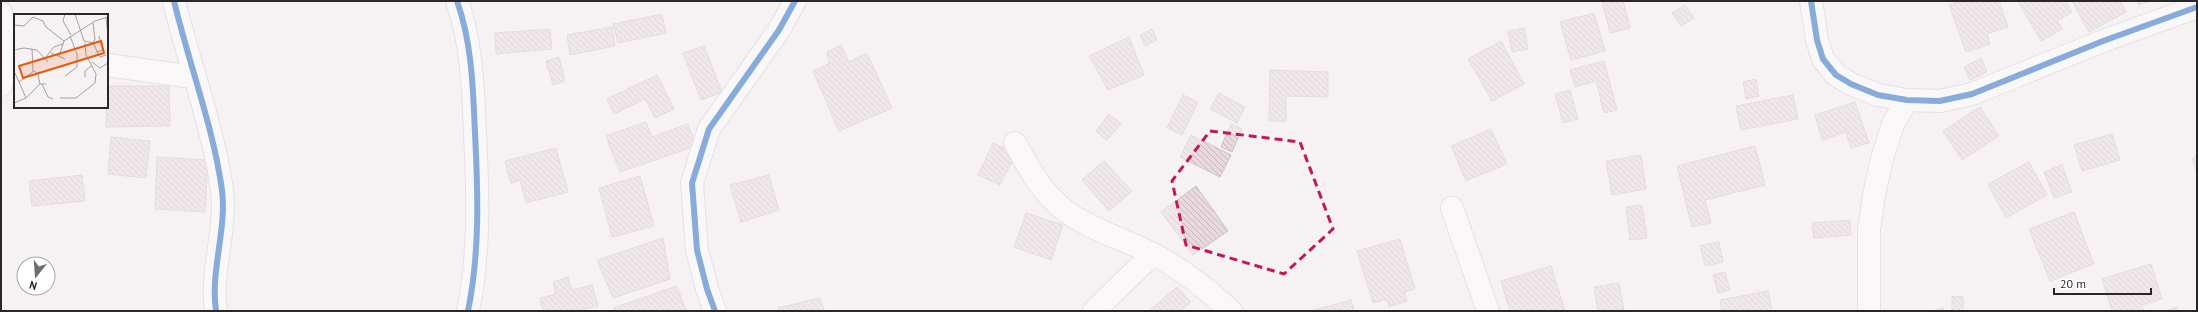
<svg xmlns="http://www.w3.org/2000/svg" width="2198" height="312" font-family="'PT Sans',sans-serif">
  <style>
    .building { fill: url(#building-back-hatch); stroke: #c8c5c6 }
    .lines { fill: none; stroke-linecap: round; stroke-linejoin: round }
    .minor-casing { stroke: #d0cdcf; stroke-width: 24 }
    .minor { stroke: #fefdfd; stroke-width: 22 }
    .cycleway-casing { stroke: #fff; stroke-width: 8 }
    .cycleway { stroke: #0057b8; stroke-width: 6 }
    .marked { fill: none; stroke: #c2185b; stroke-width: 3; stroke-dasharray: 8 5; stroke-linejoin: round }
    .inset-road { fill: none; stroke: #a4a0a2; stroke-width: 1 }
    .view { fill: #e8590c; fill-opacity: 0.15; stroke: #e8590c; stroke-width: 2 }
    .inset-edge { fill: none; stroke: #292628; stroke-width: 2 }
  </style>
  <defs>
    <pattern id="building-back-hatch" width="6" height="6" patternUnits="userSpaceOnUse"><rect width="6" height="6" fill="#e9d9de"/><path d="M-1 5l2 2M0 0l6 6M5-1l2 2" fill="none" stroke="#c8babe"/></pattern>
  </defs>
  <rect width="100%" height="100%" fill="#f6f2f4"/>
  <path class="building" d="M1602,1H1623L1630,28L1610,33Z
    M1960,1H1999L2008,27L1987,34L1990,44L1966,52L1949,5Z
    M2018,1H2066L2072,12L2057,21L2062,29L2041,41Z
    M2072,1H2120L2126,12L2089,32Z
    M2137,1H2149L2139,5Z
    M1685,5L1694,18L1681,26L1672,13Z
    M1594,13L1605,51L1571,60L1560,22Z
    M662,14L666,33L618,43L613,24Z
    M612,27L615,46L570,55L567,35Z
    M1524,28L1528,49L1512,52L1508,31Z
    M550,29L552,49L496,54L495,33Z
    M1152,29L1157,40L1145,46L1140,35Z
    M1129,37L1144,75L1108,90L1089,56Z
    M1501,41L1524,84L1492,101L1468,59Z
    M841,45L849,62L867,53L892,108L839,131L813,71L829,64L827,52Z
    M704,46L722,92L701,100L683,53Z
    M559,57L565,81L553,85L546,61Z
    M1981,58L1987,72L1970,80L1964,67Z
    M1604,61L1617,110L1604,113L1596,81L1575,87L1570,70Z
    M1270,70L1328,72V97L1286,96V121H1269Z
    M657,75L674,109L655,118L645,99L614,114L607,99Z
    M1756,79L1759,96L1746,99L1743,82Z
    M107,86H169L170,126L106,127Z
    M1570,90L1578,119L1563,123L1555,94Z
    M1219,93L1245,107L1237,123L1210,109Z
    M1183,95L1198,102L1182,135L1167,128Z
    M1793,95L1798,119L1741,130L1736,106Z
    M1855,102L1869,143L1851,148L1846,132L1822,140L1815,115Z
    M1980,107L1999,136L1962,160L1943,131Z
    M1109,114L1121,124L1107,140L1096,131Z
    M646,122L652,137L688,124L696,146L620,172L606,136Z
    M1231,124L1242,129L1232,152L1221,147Z
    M1491,129L1507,164L1466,181L1451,146Z
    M2112,134L2120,160L2082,171L2074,145Z
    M1191,135L1231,155L1220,177L1180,157Z
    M111,137L150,141L146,178L108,174Z
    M993,143L1016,154L1000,185L978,175Z
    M1755,146L1765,185L1705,200L1711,223L1692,227L1677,166Z
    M556,148L568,192L526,203L520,180L511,183L505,161Z
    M1641,155L1646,189L1612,195L1606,161Z
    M2197,156V174L2192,158Z
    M157,157L208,160L205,212L155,209Z
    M1104,161L1132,191L1109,211L1082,180Z
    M2029,162L2047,195L2006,218L1988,184Z
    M2062,165L2072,192L2054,198L2044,172Z
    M82,175L85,201L32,206L29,181Z
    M769,175L779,210L741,222L730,185Z
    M640,176L654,226L612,237L599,188Z
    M1196,186L1228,231L1193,255L1161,212Z
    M1642,205L1647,238L1630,240L1626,207Z
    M2074,212L2094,264L2050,281L2029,229Z
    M1026,213L1063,225L1051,260L1014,247Z
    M1850,220L1851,235L1814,238L1812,223Z
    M663,238L670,279L613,298L597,260Z
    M1400,239L1415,289L1404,292L1407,301L1389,307L1387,299L1373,303L1357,251Z
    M1719,242L1723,262L1705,266L1700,246Z
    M2151,264L2162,299L2142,305L2144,311H2112L2102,279Z
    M1551,266L1565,311H1510L1501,281Z
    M1725,272L1730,290L1718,293L1713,275Z
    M568,277L572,290L592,285L598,306L578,311H543L540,298L556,294L553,282Z
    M1619,283L1624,310L1598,311L1594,287Z
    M677,286L686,311H614L613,308Z
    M1177,287L1191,302L1180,311H1149Z
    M1768,291L1772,311H1722L1720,300Z
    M1952,296L1963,297V311H1952Z
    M820,298L824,311H779L778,308Z
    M1351,300L1354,311H1314V310Z
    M2177,307L2178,311H2167Z
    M1943,308L1944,311H1932Z"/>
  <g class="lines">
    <g class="minor-casing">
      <path id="minor" d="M174,1C189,64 213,126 222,190C227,230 210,271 216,311
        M457,1C472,43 473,88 475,133C478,192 480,252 468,311
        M1811,1L1817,40L1823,59L1836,75L1851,84L1878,95L1907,100L1940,101L1972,94L2103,41L2197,7
        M1,13L11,66
        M107,65L193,77
        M1,85C3,77 7,68 15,65
        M1015,143C1026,163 1037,184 1054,201C1079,227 1121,237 1153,254C1182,269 1207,289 1231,311
        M1452,208L1488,311
        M715,311L707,289L697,250L692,183L709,129L779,30L795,1
        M1094,311L1153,254
        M1869,311V230L1874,195L1882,159L1893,124L1907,100"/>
    </g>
    <use href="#minor" class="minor"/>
    <g class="cycleway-casing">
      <path id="cycleway" d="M174,1C189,64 213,126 222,190C227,230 210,271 216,311
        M457,1C472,43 473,88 475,133C478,192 480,252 468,311
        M1811,1L1817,40L1823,59L1836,75L1851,84L1878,95L1907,100L1940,101L1972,94L2103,41L2197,7
        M715,311L707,289L697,250L692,183L709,129L779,30L795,1"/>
    </g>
    <use href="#cycleway" class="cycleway"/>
  </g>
  <path d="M0 0H2198V312H0ZM1210,131L1300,142L1333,229L1284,274L1186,245L1172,181Z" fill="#f6f2f4" fill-opacity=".55" fill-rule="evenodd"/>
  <path class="marked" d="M1210,131L1300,142L1333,229L1284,274L1186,245L1172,181Z"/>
  <g transform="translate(14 14)">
    <rect width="94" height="94" fill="#f6f2f4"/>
    <path class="inset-road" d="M51,0L49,7L57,21M61,0L70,27L79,29L86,43L92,41M92,4L94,20M0,11L10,12L19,3L29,7L32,13L50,27L45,42M50,27L81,7L94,3M78,29L81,26L79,9M18,35L19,57M0,36L10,34L23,36L34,48M82,38L89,36L85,22M37,39L51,45M31,44L40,33L49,30M78,48L86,54L94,49M0,57L12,84M51,62L63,53V40L56,22M71,63V57L78,51M5,68L20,57L24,60L26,70H32M28,70L34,83L39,85M46,84H62L81,69L82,60L72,41L71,29M0,89L12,84L26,70"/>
    <path class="view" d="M87,27L90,39L9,64L5,52Z"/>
    <rect width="94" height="94" class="inset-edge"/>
  </g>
  <rect width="2198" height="312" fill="none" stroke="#292628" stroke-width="4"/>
  <g transform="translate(36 276) rotate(197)"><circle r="19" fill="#ffffff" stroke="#a9a8a9"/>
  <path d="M0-3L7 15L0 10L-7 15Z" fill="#716d6f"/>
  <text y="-6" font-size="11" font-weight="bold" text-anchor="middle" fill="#292628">N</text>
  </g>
  <path d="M2054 288v6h97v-6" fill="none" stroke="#292628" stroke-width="2"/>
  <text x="2060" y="288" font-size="12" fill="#292628" stroke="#ffffff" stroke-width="3" paint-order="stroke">20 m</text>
</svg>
